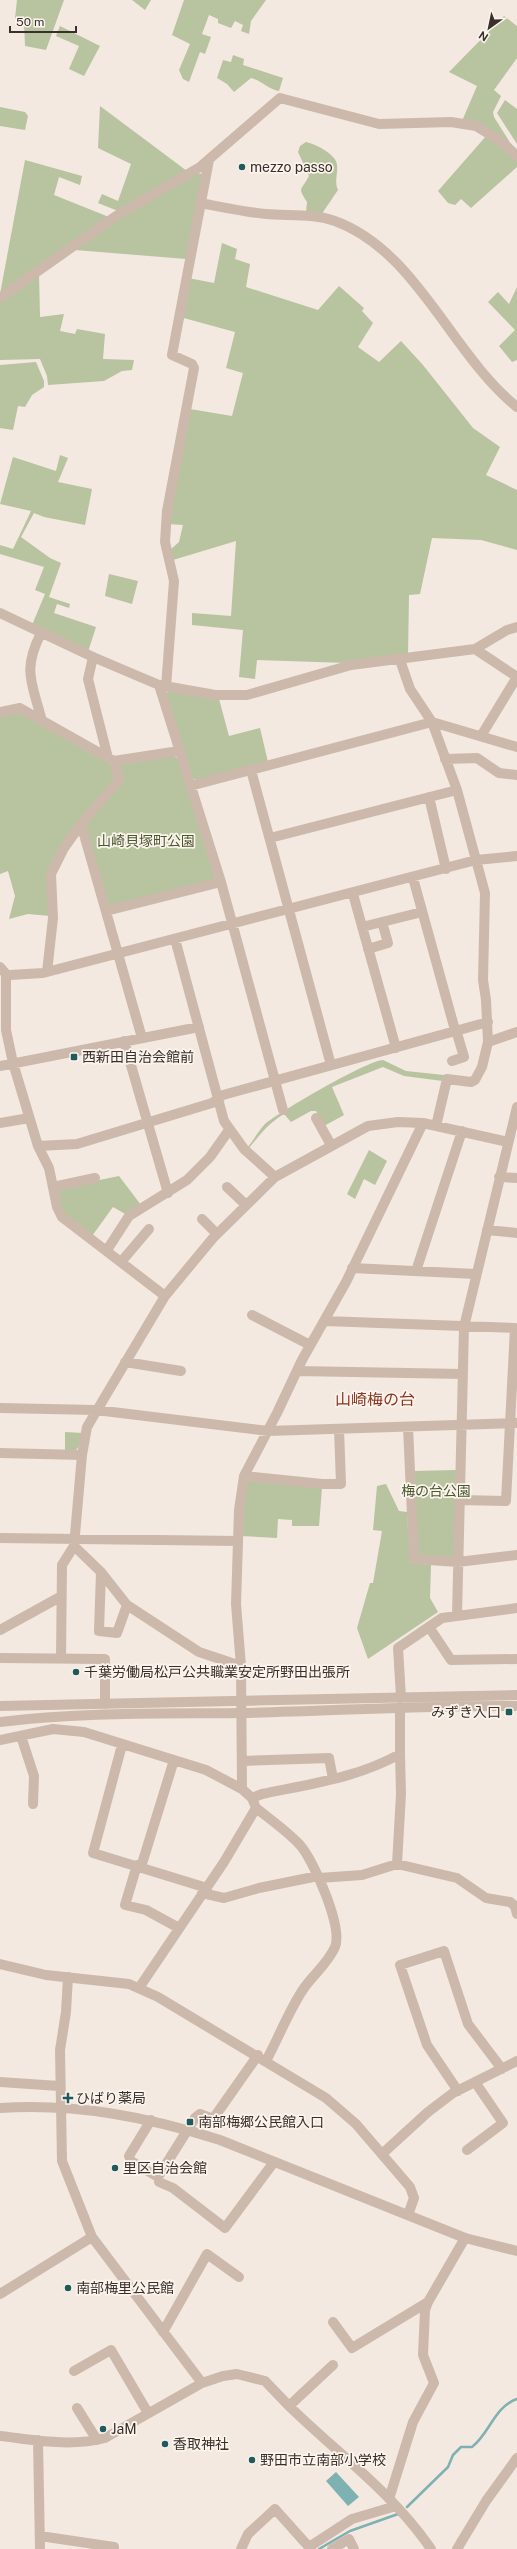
<svg xmlns="http://www.w3.org/2000/svg" width="517" height="2549" font-family="'Public Sans','Noto Sans JP',sans-serif">
  <style>
    .green { fill: #b8c39f }
    .water { fill: #7eb1b1 }
    .lines { fill: none; stroke-linecap: round; stroke-linejoin: round }
    .stream { stroke: #7eb1b1; stroke-width: 2.5 }
    .minor { stroke: #ccb9ab; stroke-width: 10 }
    .tertiary { stroke: #ccb9ab; stroke-width: 10 }
    .poi-dot { fill: #1f5a5c; stroke: #fbf4ed; stroke-width: 1.5 }
    .labels { text-anchor: middle; stroke-width: 3.5; stroke-linejoin: round; paint-order: stroke }
    .poi-label { font-size: 14px; fill: #3a2f2a; stroke: #fbf4ed; text-anchor: start }
    .park-label { font-size: 14px; fill: #4a582e; stroke: #fbf4ed }
    .quarter-label { font-size: 16px; fill: #8a3722; stroke: #fbf4ed }
  </style>
  <rect width="100%" height="100%" fill="#f3e9e0"/>
  <path class="green" d="M17,0H64L46,50L25,46L24,22L15,18Z
    M132,0H151L145,10Z
    M184,0H266L251,21L249,34L241,31L243,25L235,21L231,28L218,23V19L209,15L202,34L211,37L205,54L200,52L189,82L183,79L179,70L190,44L172,35Z
    M504,16L517,26V58L494,90L501,96L493,112L494,117L514,149L462,121L477,86L449,72Z
    M60,26L100,46L84,76L69,69L79,46L56,36Z
    M233,55L244,59L243,65L283,78L279,91C266,88 263,81 251,78L234,92L227,84L217,78L223,60L231,62Z
    M505,100L517,109V144L497,113Z
    M100,106L187,171L118,211L98,203L102,194L118,201L131,164L98,148Z
    M0,107L25,112L28,116L25,130L0,126Z
    M487,135L517,160V167L471,208L461,199L455,205L448,203L438,191Z
    M306,142C316,144 337,155 337,165C338,174 334,182 338,190L321,215L306,212L307,202C297,187 301,191 309,176L298,152L300,146Z
    M25,160L82,176L80,185L59,177L54,195L109,217L0,294Z
    M197,173L202,174L186,259L75,250L112,222Z
    M222,243L237,249L235,259L250,264L246,287L318,310L339,286L364,308L362,311L373,323L358,347L379,362L401,341L423,365L473,428L500,447L486,475L517,490V550L481,540L432,538L420,594L409,595L408,656L347,663L257,660L255,679L239,677L243,630L192,625V613L231,616L236,541L173,560L170,550L179,542L183,525L168,524L190,409L232,416L243,373L226,368L235,332L180,317L188,278L214,283Z
    M39,273L40,317L64,314L60,331L75,334L77,329L105,334L103,359L134,360L132,370L122,371L104,381L48,385L47,376L40,359L0,360V303Z
    M517,287V360L512,362L499,346L515,330L488,302L498,292L509,304Z
    M36,362L44,381V387L32,395L25,407L18,406L13,430L0,428V365Z
    M60,455L68,458L58,482L92,489L85,525L44,517L34,513L21,537L50,558L61,563L49,597L70,604L69,608L57,604L54,613L96,627L88,652L32,625L45,594L35,590L44,567L0,554V545L13,549L31,511L0,504L13,457L56,471Z
    M109,574L138,581L132,604L105,596Z
    M168,691L219,699L229,736L260,728L268,762L196,780L192,778L166,694Z
    M20,713L110,764L116,777L49,872L50,916L28,914L9,919L15,896L8,871L0,874V716Z
    M174,756L178,759L215,878L213,881L110,907L106,905L85,822L122,781L119,768L121,764Z
    M383,1060L406,1071L444,1075L443,1081L404,1076L383,1067L332,1087L344,1115L324,1126L316,1111H311L291,1122L284,1114C266,1125 261,1134 248,1149L247,1148C253,1141 259,1130 265,1124C279,1112 368,1060 383,1060Z
    M369,1150L387,1161L375,1185L364,1179L355,1199L347,1194Z
    M119,1176L141,1205L127,1215L113,1207L92,1236L64,1216L56,1189Z
    M65,1432L83,1433C78,1446 81,1452 65,1452Z
    M456,1470L455,1556L452,1558L420,1555L417,1553L413,1471Z
    M248,1481L322,1488L319,1526H292V1520L278,1519L277,1538L241,1536L243,1494Z
    M386,1484L399,1511L407,1512L410,1563L431,1565L430,1598L438,1612L368,1659L357,1628L370,1583H373L382,1531L373,1530L377,1486Z"/>
  <path class="water" d="M336,2472L359,2497L348,2506L326,2481Z"/>
  <g class="lines">
    <path class="stream" d="M407,2507L448,2467L453,2455L461,2447H472C490,2433 494,2407 517,2399
      M319,2549L350,2531L398,2514"/>
    <path class="minor" d="M200,203C222,207 244,212 266,214C289,216 312,213 335,221C417,251 451,354 517,407
      M0,298L116,216L200,167L280,98L379,124L451,122L476,126L502,142L517,156
      M0,613L93,657L159,685L215,695H247L351,665L475,649L507,630L517,627
      M41,633C22,671 32,682 42,721
      M475,649L517,677
      M93,657L88,679L108,758
      M400,660L410,689L432,722L457,790L485,893L483,980L486,1000L488,1042L482,1067L475,1080L471,1082L447,1079L436,1126
      M159,685L221,882L283,1110
      M166,687L174,581L165,542L167,511L194,368L192,364L172,355L209,160
      M0,712L20,708L114,761L119,780L81,824L64,848L51,874L53,918L47,972
      M481,736L517,677
      M445,759L477,758L499,773L517,775
      M114,761L179,751
      M251,770L331,1065
      M190,786L432,722L517,747
      M429,797L446,869
      M81,824L142,1038
      M270,838L457,790
      M413,878L455,1030
      M353,894L396,1048
      M106,911L221,882
      M362,927L422,912
      M175,939L224,1121L244,1149L275,1177
      M368,949L388,943L382,922
      M0,967L6,974L10,975L43,973L476,860L517,856
      M6,974V1030L13,1063L38,1146L49,1168L57,1207L62,1217L165,1296
      M124,1041L168,1193
      M488,1042L517,1032
      M452,1061L464,1057L456,1030
      M0,1066L199,1027
      M316,1118L331,1145
      M0,1123L29,1118
      M38,1146L77,1144L212,1103L223,1095L488,1022
      M499,1177L517,1178
      M53,1187L95,1178
      M227,1187L246,1205
      M202,1219L217,1234
      M487,1230L517,1233
      M107,1250L129,1216L187,1180L210,1157L229,1130
      M121,1262L149,1229
      M352,1268L476,1274
      M416,1271L462,1131
      M252,1315L310,1345
      M325,1321L515,1328L506,1501L460,1500
      M125,1362L181,1371
      M297,1371L463,1374
      M0,1408L96,1410L268,1431L517,1423
      M408,1427L414,1559L458,1562L517,1555
      M0,1453L82,1455
      M244,1476L322,1484H341L339,1429
      M0,1538L238,1541
      M74,1546L101,1572L127,1605L199,1652L241,1666
      M101,1572L99,1631L117,1633L127,1605
      M457,1616L464,1327L517,1107
      M429,1627L451,1660L517,1659
      M0,1630L60,1597
      M0,1658L105,1659V1704
      M61,1658L62,1565L74,1546L82,1455L87,1427L165,1296L213,1238L275,1177L368,1126L398,1122L423,1123L508,1142
      M401,1697L398,1648L442,1618L517,1608
      M21,1736L34,1776L33,1804
      M0,1740L53,1729L84,1732L206,1770L242,1789L252,1798L256,1808L224,1862L139,1988
      M122,1745L93,1853L207,1888
      M243,1761L329,1758L333,1779
      M242,1789L241,1666L236,1604L239,1510L244,1476L277,1413L302,1360L346,1282L423,1123
      M252,1798L262,1794C310,1784 357,1778 400,1754V1707
      M256,1808C271,1820 287,1831 300,1845C314,1861 343,1927 335,1947C328,1963 314,1974 304,1988C289,2010 279,2037 266,2061
      M397,1864L401,1794L400,1754
      M137,1865L125,1905L146,1910L179,1928
      M141,1867L174,1760
      M319,1878L362,1875L397,1864L457,1878L486,1898L510,1902L515,1906L517,1914
      M202,1893L224,1898L259,1888L318,1876
      M68,1977L66,2012L60,2050L62,2161L92,2237L202,2383
      M258,2055L213,2119L200,2114L195,2118L158,2177L159,2182L173,2188L225,2228L274,2162
      M0,2082L59,2086
      M458,2091L427,2045L400,1965L444,1951L468,2024L502,2069
      M151,2120L129,2156L131,2161L158,2177
      M467,2150L503,2123L475,2082
      M382,2154L428,2112L453,2093L517,2061
      M0,2294L92,2237
      M333,2322L352,2348L428,2302L465,2238
      M163,2332L207,2254L239,2277
      M74,2371L111,2350L148,2413
      M289,2406C337,2453 393,2493 431,2549
      M77,2408L97,2440
      M0,2436C35,2440 70,2447 105,2438L202,2383L223,2376L237,2374L265,2381L289,2406L333,2365
      M38,2440L40,2549
      M389,2499L413,2422L434,2383L423,2355L425,2310L428,2302
      M40,2536L114,2547V2549
      M241,2549L248,2534L275,2509L309,2547L352,2519L396,2506
      M332,2549L349,2539L354,2549
      M457,2549L486,2501L517,2458"/>
    <path class="tertiary" d="M0,1706L517,1695
      M0,1722C81,1712 160,1714 242,1713C333,1711 425,1705 517,1706
      M0,1964L46,1975L129,1984L158,1997L326,2098L356,2124L410,2187L414,2198L408,2215
      M0,2108C76,2103 148,2117 220,2140L465,2238L517,2251"/>
  </g>
  <g class="poi-dot">
    <circle cx="242" cy="167" r="4"/>
    <rect x="70" y="1053" width="8" height="8" rx="2"/>
    <circle cx="76" cy="1672" r="4"/>
    <rect x="505" y="1708" width="8" height="8" rx="2"/>
    <path d="M66 2092h4v4h4v4h-4v4h-4v-4h-4v-4h4z"/>
    <rect x="186" y="2118" width="8" height="8" rx="2"/>
    <circle cx="115" cy="2168" r="4"/>
    <circle cx="68" cy="2288" r="4"/>
    <circle cx="103" cy="2429" r="4"/>
    <circle cx="165" cy="2444" r="4"/>
    <circle cx="252" cy="2460" r="4"/>
  </g>
  <g class="labels">
    <g class="poi-label">
      <text x="250" y="172">mezzo passo</text>
      <text x="82" y="1062">西新田自治会館前</text>
      <text x="84" y="1677">千葉労働局松戸公共職業安定所野田出張所</text>
      <text x="501" y="1717" text-anchor="end">みずき入口</text>
      <text x="76" y="2103">ひばり薬局</text>
      <text x="198" y="2127">南部梅郷公民館入口</text>
      <text x="123" y="2173">里区自治会館</text>
      <text x="76" y="2293">南部梅里公民館</text>
      <text x="111" y="2434">JaM</text>
      <text x="173" y="2449">香取神社</text>
      <text x="260" y="2465">野田市立南部小学校</text>
    </g>
    <g class="park-label">
      <text x="146" y="846">山崎貝塚町公園</text>
      <text x="436" y="1496">梅の台公園</text>
    </g>
    <g class="quarter-label">
      <text x="375" y="1405">山崎梅の台</text>
    </g>
  </g>
  <g transform="translate(489 28) rotate(213)" stroke="#fbf4ed" stroke-width="3" paint-order="stroke">
  <path d="M0-3L7 15L0 10L-7 15Z" fill="#3a2f2a"/>
  <text y="-6" font-size="11" font-weight="bold" text-anchor="middle" fill="#3a2f2a">N</text>
  </g>
  <path d="M10 26v6h66v-6" fill="none" stroke="#3a2f2a" stroke-width="2"/>
  <text x="16" y="26" font-size="12" fill="#3a2f2a" stroke="#fbf4ed" stroke-width="3" paint-order="stroke">50 m</text>
</svg>
